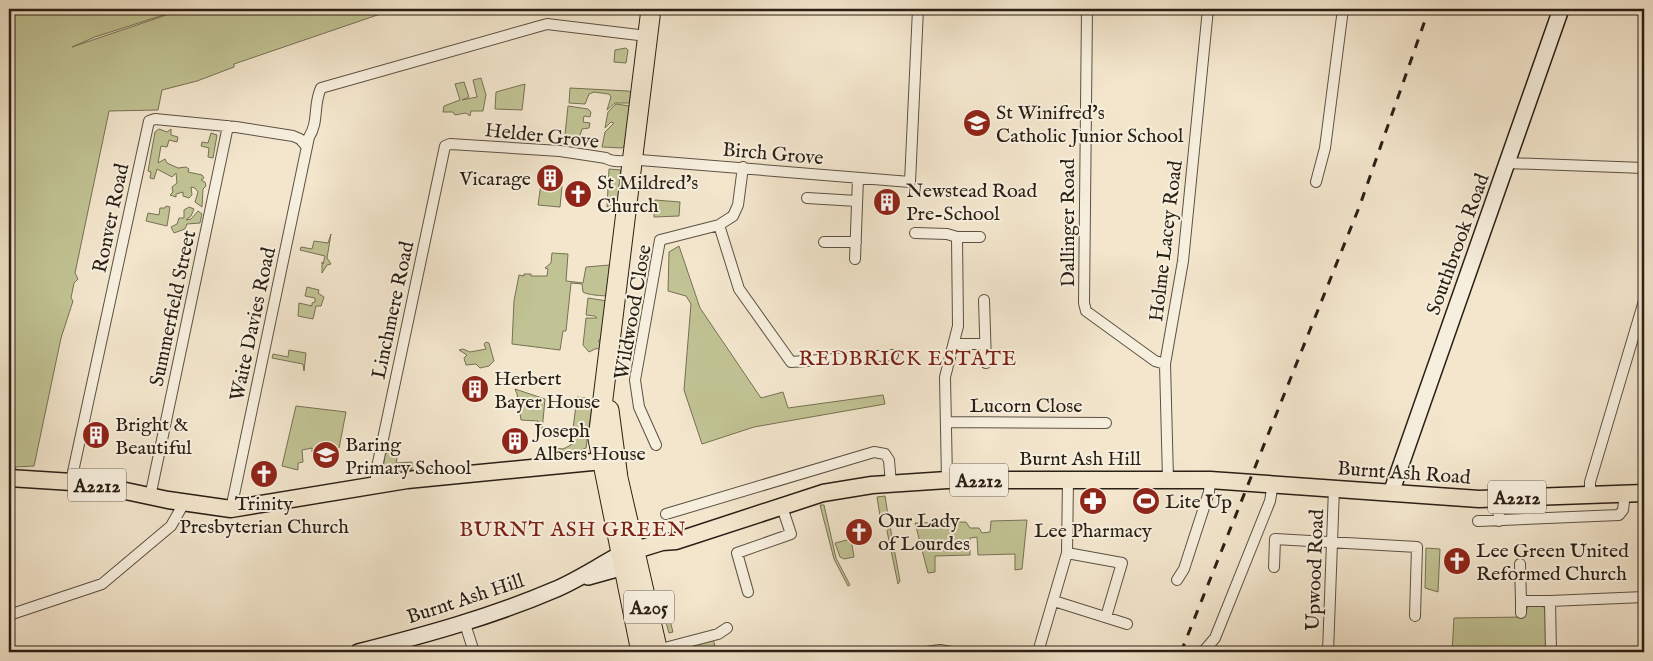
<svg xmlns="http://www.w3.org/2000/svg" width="1653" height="661" font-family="'IM FELL English',serif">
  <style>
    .green { fill: #c1c394; stroke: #767154 }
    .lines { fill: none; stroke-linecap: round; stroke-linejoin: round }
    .street-casing { stroke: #5c5143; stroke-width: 12 }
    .secondary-casing { stroke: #2a1f15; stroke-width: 18 }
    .primary-casing { stroke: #2a1f15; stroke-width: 19 }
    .highway-casing { stroke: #2a1f15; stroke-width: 21 }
    .street { stroke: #f7efde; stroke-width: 10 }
    .secondary { stroke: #f7efde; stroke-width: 15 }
    .primary { stroke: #f3e6cd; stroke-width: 16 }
    .highway { stroke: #f3e6cd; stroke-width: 19 }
    .rail { stroke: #2a1f15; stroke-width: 3; stroke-dasharray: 9 9; stroke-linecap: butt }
    .labels { text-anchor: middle; stroke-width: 4; stroke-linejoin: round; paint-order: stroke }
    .shield { fill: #f7efde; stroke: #685d51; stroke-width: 1 }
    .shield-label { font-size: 19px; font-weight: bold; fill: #2a1f15 }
    .poi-label { font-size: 20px; fill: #2a1f15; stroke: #f7efde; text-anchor: start }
    .street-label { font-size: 20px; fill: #2a1f15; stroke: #f7efde }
    .neighbourhood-label { font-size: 21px; letter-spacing: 1px; fill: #7a1f14; stroke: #f7efde }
  </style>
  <rect width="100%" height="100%" fill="#f3e6cd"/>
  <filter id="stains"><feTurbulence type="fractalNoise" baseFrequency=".004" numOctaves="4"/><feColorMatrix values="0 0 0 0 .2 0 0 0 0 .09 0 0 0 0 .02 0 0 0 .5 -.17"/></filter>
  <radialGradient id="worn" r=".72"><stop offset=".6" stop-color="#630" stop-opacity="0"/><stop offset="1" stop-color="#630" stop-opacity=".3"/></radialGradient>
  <path class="green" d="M9,9H182L95,37L72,47L184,9H395L234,64V67L197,81L162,90L158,110L109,111L75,273L78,279L74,283L71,298L73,301L61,338L34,466L15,467L18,473L9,479Z
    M626,48L628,50L626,63L614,62L615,50Z
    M481,78L486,95L483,111H471L470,116L466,113L455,115L453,112H443L444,106L460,100L455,84L464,82L469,97L462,100L477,97L473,80Z
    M525,84L522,110L495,109L496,92Z
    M570,88L628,91L631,92L630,103H615L607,110L611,97L609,94L594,92L589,94L585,104L569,103Z
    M616,104L630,106L625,145L622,148L602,147L605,132L614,123L611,122L605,128L608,112Z
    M568,106L588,109L591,112L590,117L584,116L583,122L590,123L589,128L582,129L577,145L564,144Z
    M159,129L167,132L171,129V135L178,137L177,142L169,140L167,147L161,146L158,163L165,159L167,163L178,168L186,167L189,169L188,172L202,175L204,178L201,180L205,182L206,186L203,189L202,207L195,202L198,192L195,188L191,187L192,195L189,198L183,196V192L176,194V197L170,195L173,192L172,187L177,183L176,173L172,177L157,169L154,179L150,178L151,172L148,171L155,132Z
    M211,133L217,135L213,158L208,157L209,148L201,146L202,142L208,143Z
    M609,169L621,170L620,174L623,177L622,185L619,187L618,190L621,191L616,205L607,207Z
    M541,184L562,186L560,207L538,205Z
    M655,200L680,202L679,216L654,217Z
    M166,206L170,207L167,226L146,221L148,213L159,215L160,208H165Z
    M189,207L194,209L191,216L186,220L191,219L198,211L202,214L200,223L187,224L185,229L174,233L171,227L177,224L179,218H184V210Z
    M331,234L327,258L331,264L327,265L322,273V262L323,264L325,256L300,250L301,247L312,249L314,241L328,243Z
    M679,246L700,308L761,398L783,392L788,408L883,395L885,404L754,427L702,444L684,390L691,304L686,296L668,291L669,252Z
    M552,253L568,254L566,281L583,283L586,267L610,265L609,296C604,296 587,295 583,292L582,284L571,283L566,331H563L560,350L512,344L514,301L519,275L524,276V274H531V276H547L548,269L545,268L551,263Z
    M307,287L319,290L318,293L324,297L321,306H316L313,319L298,316L299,303L312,306V303L315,302V298L305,296Z
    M588,298L607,301L602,337L598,341L604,343L603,348L595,349L589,352L583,345L586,318H597L595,316L586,315Z
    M486,342L489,343L494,361L489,366L480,368L476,364L466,365L464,358L467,355L459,350L463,349L470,352L486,349L484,344Z
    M289,350L306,353L304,371L303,364L272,358L273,354L288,357Z
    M515,389L545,399L542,431L539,432L538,421L521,420L517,394Z
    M577,397L593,399L586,448L579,451L554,456L555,448L563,449L571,445Z
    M296,406L346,412L339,448L312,452V448L302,450L303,462L298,463V470L282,466Z
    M392,450L398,453L396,463L412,462V470L404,468L401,473L388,477L383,468L385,454Z
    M885,496L888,515L880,516L877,497Z
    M820,505H824L836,558L850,585L848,586L834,559Z
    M1027,520L1022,569L1015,570V554L978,555L977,537L970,538V555L935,556V572L928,573L915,523L966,522L970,528H979L982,533L990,532L991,521Z
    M890,526L900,581L898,584L887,531Z
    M851,539L854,557L844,559L840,557L835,543Z
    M1426,548L1440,549L1438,592L1425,588Z
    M662,590L673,632L669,633L658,594Z
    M1542,605L1546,610V652H1452L1454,618L1524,617L1528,606Z
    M713,639L715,646L688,652L687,647Z"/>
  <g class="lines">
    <g class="street-casing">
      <path id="street" d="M1087,9L1084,303L1086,311L1155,361L1165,364
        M1507,163L1644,168
        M743,167L738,205L733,216L719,225L739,289L791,362L893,355
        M1316,182L1325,148L1343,9
        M807,198L857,201
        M915,233L947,234L957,237L958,326L945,377L947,480
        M957,237H980
        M824,242H856
        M855,259L858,178
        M984,300L986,363
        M954,344H985
        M946,422L1106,423
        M656,445L639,407L635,380L660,240L719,225
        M1168,479L1165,364L1183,261L1208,9
        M71,481L149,121L155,119L236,127L293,136L300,139L307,147
        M376,484V472L445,146L450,144L560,151L606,158C614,164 630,160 640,160L910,182L918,9
        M1590,493V482L1644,301
        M150,497L228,126
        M1498,497L1499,521
        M231,509L309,137C319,122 313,104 321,88L547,24L647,36
        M666,514L874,452L885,454L889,460L891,484
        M1478,521L1619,515L1623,510L1625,493
        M1067,553L1122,563L1106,617
        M1520,564L1521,601H1550L1551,652
        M1274,567L1275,539L1417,547L1415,616
        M1177,580L1184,569L1209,492L1210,480
        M748,592L737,553L791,534L782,507
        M1054,601L1127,624
        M1521,601V613
        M1550,601L1644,597
        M9,615L102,584L171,526L184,503
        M465,624L474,652
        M657,650L718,634L727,628
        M926,652L940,650L951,652
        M1038,652L1067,553L1068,479
        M1203,652L1215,638L1270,501L1273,483
        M1328,652L1334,488"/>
    </g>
    <g class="secondary-casing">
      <path id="secondary" d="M1391,493L1561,9
        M588,577L624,567
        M358,652C425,635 491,617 554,590C578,580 598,566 621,554"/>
    </g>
    <g class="primary-casing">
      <path id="primary" d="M9,478L88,483L168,500L231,509L407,480L613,460
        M623,554L662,542L676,541L823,493L872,485L947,480H1210L1479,499L1644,493"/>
    </g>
    <g class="highway-casing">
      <path id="highway" d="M609,410L618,478L658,652
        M641,652L598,439L651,9"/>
    </g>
    <use href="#street" class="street"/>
    <use href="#secondary" class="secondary"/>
    <use href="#primary" class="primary"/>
    <use href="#highway" class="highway"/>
    <path class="rail" d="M1181,652L1360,205L1429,9"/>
  </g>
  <defs>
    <g id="school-disc" transform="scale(1.4375)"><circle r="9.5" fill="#8f2418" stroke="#f7efde"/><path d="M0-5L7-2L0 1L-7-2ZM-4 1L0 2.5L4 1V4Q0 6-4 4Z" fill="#fff"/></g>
    <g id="building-disc" transform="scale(1.4375)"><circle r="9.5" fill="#8f2418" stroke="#f7efde"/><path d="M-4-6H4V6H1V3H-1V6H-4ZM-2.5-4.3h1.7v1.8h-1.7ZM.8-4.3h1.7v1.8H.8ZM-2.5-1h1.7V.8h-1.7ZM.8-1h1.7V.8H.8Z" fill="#fff"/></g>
    <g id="church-disc" transform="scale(1.4375)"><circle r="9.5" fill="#8f2418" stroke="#f7efde"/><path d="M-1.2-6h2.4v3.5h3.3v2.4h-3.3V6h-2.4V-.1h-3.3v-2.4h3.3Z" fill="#fff"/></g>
    <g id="pharmacy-disc" transform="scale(1.4375)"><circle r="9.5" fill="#8f2418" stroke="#f7efde"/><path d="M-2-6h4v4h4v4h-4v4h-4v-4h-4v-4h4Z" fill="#fff"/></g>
    <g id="stadium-disc" transform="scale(1.4375)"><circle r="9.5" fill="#8f2418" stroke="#f7efde"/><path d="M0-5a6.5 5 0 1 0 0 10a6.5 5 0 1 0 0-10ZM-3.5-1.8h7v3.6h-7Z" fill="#fff"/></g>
  </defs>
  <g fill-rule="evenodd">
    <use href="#school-disc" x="977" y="123"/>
    <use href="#building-disc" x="550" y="178"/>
    <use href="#church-disc" x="578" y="194"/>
    <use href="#building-disc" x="887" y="202"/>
    <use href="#building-disc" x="475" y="389"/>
    <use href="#building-disc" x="96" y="435"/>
    <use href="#building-disc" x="515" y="441"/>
    <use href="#school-disc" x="326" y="455"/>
    <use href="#church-disc" x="264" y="474"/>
    <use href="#pharmacy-disc" x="1093" y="501"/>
    <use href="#stadium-disc" x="1146" y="501"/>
    <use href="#church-disc" x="859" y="532"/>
    <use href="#church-disc" x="1457" y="561"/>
  </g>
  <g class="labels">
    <g class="shield">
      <rect x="950" y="463.5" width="58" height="33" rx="4"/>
      <rect x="68" y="468.5" width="58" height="33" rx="4"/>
      <rect x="1488" y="480.5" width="58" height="33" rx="4"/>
      <rect x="624" y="590.5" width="50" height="33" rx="4"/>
    </g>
    <g class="shield-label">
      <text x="979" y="487">A2212</text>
      <text x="97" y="492">A2212</text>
      <text x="1517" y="504">A2212</text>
      <text x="649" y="614">A205</text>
    </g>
    <g class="poi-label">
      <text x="996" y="119">St Winifred's<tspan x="996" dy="23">Catholic Junior School</tspan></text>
      <text x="531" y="185" text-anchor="end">Vicarage</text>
      <text x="597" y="189">St Mildred's<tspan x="597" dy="23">Church</tspan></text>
      <text x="906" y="197">Newstead Road<tspan x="906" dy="23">Pre-School</tspan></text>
      <text x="494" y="385">Herbert<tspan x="494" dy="23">Bayer House</tspan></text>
      <text x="115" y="431">Bright &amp;<tspan x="115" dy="23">Beautiful</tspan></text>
      <text x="534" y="437">Joseph<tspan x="534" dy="23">Albers House</tspan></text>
      <text x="345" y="451">Baring<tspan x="345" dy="23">Primary School</tspan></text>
      <text x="1165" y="508">Lite Up</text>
      <text x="264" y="510" text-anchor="middle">Trinity<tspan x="264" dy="23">Presbyterian Church</tspan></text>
      <text x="878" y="527">Our Lady<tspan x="878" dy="23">of Lourdes</tspan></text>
      <text x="1093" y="537" text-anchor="middle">Lee Pharmacy</text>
      <text x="1476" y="557">Lee Green United<tspan x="1476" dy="23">Reformed Church</tspan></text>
    </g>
    <g class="street-label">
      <text transform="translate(542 135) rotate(6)" y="7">Helder Grove</text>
      <text transform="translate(773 153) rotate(5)" y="7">Birch Grove</text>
      <text transform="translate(110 218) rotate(-78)" y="7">Ronver Road</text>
      <text transform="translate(1067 223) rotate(-90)" y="7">Dallinger Road</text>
      <text transform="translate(1165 241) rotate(-83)" y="7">Holme Lacey Road</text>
      <text transform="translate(1457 244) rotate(-70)" y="7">Southbrook Road</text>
      <text transform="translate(172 308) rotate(-78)" y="7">Summerfield Street</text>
      <text transform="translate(392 310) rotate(-78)" y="7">Linchmere Road</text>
      <text transform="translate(632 312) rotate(-80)" y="7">Wildwood Close</text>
      <text transform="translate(252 324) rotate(-78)" y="7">Waite Davies Road</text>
      <text x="1026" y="412">Lucorn Close</text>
      <text x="1080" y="465">Burnt Ash Hill</text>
      <text transform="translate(1404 472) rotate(4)" y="7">Burnt Ash Road</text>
      <text transform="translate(1314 570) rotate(-88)" y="7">Upwood Road</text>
      <text transform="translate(465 598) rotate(-18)" y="7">Burnt Ash Hill</text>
    </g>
    <g class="neighbourhood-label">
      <text x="908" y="365">REDBRICK ESTATE</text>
      <text x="573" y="536">BURNT ASH GREEN</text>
    </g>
  </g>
  <rect width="1653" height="661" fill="none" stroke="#f3e6cd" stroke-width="30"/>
  <rect x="10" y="10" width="1633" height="641" fill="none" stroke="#2a1f15" stroke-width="2.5"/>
  <rect x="15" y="15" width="1623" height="631" fill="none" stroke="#2a1f15"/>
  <rect width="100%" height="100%" filter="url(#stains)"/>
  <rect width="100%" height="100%" fill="url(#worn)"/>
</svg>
